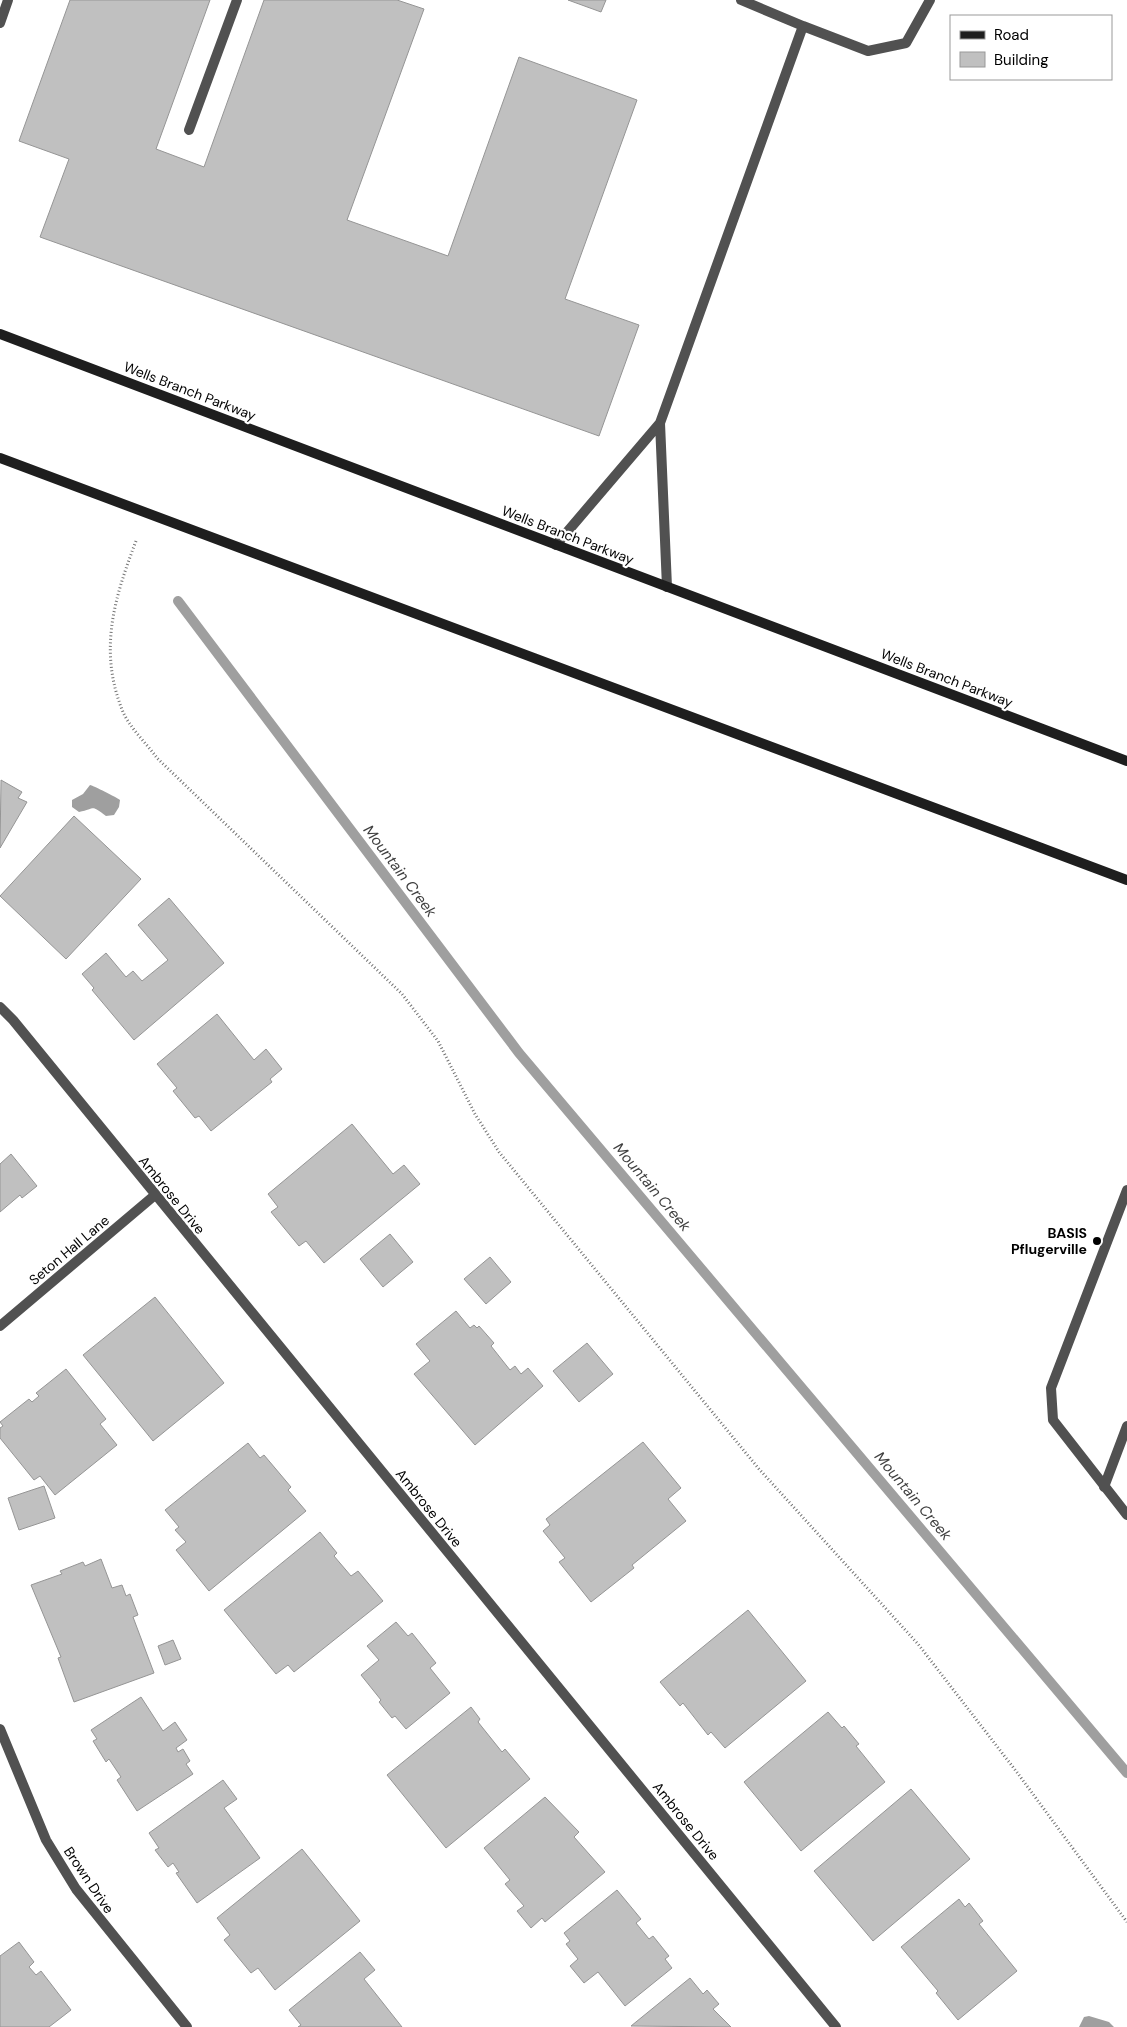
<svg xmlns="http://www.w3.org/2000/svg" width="1127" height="2027" font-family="'DM Sans',sans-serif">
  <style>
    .water { fill: #9f9f9f }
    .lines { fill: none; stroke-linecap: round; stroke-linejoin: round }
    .stream { stroke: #9f9f9f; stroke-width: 10 }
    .building { fill: #c0c0c0; stroke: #959595 }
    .path { stroke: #737373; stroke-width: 3; stroke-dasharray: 1 2.5; stroke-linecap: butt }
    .service { stroke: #515151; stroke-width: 10 }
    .minor { stroke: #515151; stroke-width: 10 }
    .secondary { stroke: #1e1e1e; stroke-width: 10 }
    .poi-dot { fill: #000; stroke: #fff; stroke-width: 2 }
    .labels { text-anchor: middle; stroke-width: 4.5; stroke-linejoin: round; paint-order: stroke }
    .street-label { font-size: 14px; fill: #000; stroke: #fff }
    .poi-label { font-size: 14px; font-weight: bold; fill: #000; stroke: #fff; text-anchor: end }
    .water-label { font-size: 15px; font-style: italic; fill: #404040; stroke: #fff }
  </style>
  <rect width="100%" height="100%" fill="#fff"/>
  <path class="water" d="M90,785C94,786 116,797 120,800L119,807L114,815L106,816C90,804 96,809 79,812L72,807V800L83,794Z
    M1089,2016L1109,2022L1114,2027H1079L1084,2017Z"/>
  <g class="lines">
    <path class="stream" d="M178,601L519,1053L1127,1773"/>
  </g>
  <path class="building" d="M70,0H210L156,149L204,167L264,0H397L424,9L347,220L448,256L519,57L637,100L565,299L639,325L599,436L40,237L69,159L19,141Z
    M568,0H606L601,12Z
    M1,780L22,792L18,798L27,802L0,848Z
    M74,816L141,879L66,959L0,896Z
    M169,898L224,963L134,1040L92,990L94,988L82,974L106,953L126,977L133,971L142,981L168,960L138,925Z
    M217,1014L254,1060L266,1049L282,1069L270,1079L272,1082L211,1131L199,1116L195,1118L173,1091L177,1088L157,1064Z
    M352,1124L393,1174L404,1165L420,1184L324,1263L306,1241L299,1246L271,1212L278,1207L268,1194Z
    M11,1154L37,1186L22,1198L20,1195L0,1212V1164Z
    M390,1234L413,1262L383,1287L360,1259Z
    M490,1257L511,1282L486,1304L464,1279Z
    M155,1297L224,1383L153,1441L83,1355Z
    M456,1311L470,1328L474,1325L477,1328L479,1326L494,1343L491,1346L510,1370L515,1366L521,1374L528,1368L543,1386L475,1445L414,1374L430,1361L416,1344Z
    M587,1343L613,1374L579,1402L553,1371Z
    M66,1369L106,1419L100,1424L117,1445L55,1495L40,1476L34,1480L0,1438V1428L3,1426L0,1422L29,1399L32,1402L39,1396L36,1393Z
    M643,1442L681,1488L668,1499L686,1521L632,1565L634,1568L591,1602L559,1562L565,1558L543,1531L550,1525L546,1519Z
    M248,1443L260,1458L264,1455L291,1487L288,1490L306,1511L209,1591L176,1550L186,1542L175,1530L179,1527L165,1510Z
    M44,1486L55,1518L19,1530L8,1498Z
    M320,1532L337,1553L334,1556L351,1576L358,1571L383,1601L294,1672L288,1665L276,1674L224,1610Z
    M101,1559L112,1588L122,1585L126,1596L130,1594L138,1615L133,1617L154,1673L74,1702L58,1658L61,1657L31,1585L62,1574L60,1571L83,1562L85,1566Z
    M748,1610L806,1681L725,1748L711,1732L708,1735L683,1703L680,1706L660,1682Z
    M396,1622L408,1636L412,1633L436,1663L430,1668L450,1693L406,1729L395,1716L392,1718L379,1702L381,1700L361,1675L379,1660L367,1646Z
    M173,1640L181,1659L165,1665L158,1646Z
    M141,1697L163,1731L175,1722L187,1740L176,1748L178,1752L183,1749L190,1761L186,1764L193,1774L137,1811L117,1780L121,1777L109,1759L106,1762L93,1741L97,1739L91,1730Z
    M471,1707L480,1719L478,1722L502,1752L505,1749L530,1779L446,1848L387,1775Z
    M828,1712L842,1728L844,1726L859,1744L856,1746L885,1782L801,1851L744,1782Z
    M223,1780L237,1799L224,1808L260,1858L197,1903L176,1873L179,1872L173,1863L168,1867L155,1850L159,1848L149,1833Z
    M911,1789L970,1859L873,1941L814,1871Z
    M545,1797L579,1832L574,1837L605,1872L545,1922L542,1918L531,1928L517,1911L524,1906L505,1884L510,1880L484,1848Z
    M302,1849L360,1921L275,1990L258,1968L251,1973L224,1940L230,1935L217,1918Z
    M617,1890L641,1919L636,1923L649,1939L653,1936L669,1956L665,1959L672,1968L625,2006L598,1972L584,1983L570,1966L578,1959L566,1944L570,1941L564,1933Z
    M959,1899L965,1907L969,1903L983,1921L979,1924L1017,1971L958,2020L936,1993L938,1991L901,1947Z
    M19,1942L34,1962L29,1967L36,1975L41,1971L71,2010L49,2027H0V1956Z
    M360,1952L375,1970L364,1979L402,2027H298L301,2025L289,2010Z
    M690,1978L703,1994L707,1990L719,2004L713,2009L731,2027L631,2026Z"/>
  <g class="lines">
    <path class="path" d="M136,541C114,599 98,651 123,712C130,728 147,744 157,758L402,994L438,1041L475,1114L499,1152L759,1469L918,1644L1016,1771L1127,1922"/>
    <path class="service" d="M0,23L8,0
      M803,26L868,51L906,43L930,0
      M189,130L237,0
      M660,423L803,26L741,0
      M556,545L660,423L667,587
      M1127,1190L1051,1388L1053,1420L1127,1515
      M1104,1487L1127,1426"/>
    <path class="minor" d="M0,1007L13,1020L836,2027
      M0,1326L155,1195
      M0,1729L46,1840L76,1889L187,2027"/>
    <path class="secondary" d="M0,334L1127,761
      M0,458L1127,880"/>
  </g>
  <circle class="poi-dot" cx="1097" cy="1241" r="5"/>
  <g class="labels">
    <g class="street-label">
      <text transform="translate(190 391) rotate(21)" y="5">Wells Branch Parkway</text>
      <text transform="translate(568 535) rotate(21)" y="5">Wells Branch Parkway</text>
      <text transform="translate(947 678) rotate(21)" y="5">Wells Branch Parkway</text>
      <text transform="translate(172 1195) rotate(51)" y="5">Ambrose Drive</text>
      <text transform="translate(69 1250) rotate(-40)" y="5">Seton Hall Lane</text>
      <text transform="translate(429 1508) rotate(51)" y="5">Ambrose Drive</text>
      <text transform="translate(686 1821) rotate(51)" y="5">Ambrose Drive</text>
      <text transform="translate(89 1880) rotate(56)" y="5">Brown Drive</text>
    </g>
    <g class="poi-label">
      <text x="1087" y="1238">BASIS<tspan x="1087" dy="16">Pflugerville</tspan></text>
    </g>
    <g class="water-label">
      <text transform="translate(400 871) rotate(53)" y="5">Mountain Creek</text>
      <text transform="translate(652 1187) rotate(50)" y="5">Mountain Creek</text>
      <text transform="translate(913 1496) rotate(50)" y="5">Mountain Creek</text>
    </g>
  </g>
  <rect x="950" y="15" width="162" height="65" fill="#ffffff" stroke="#999999"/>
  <rect x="960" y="31" width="25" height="8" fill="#1e1e1e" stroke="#999999"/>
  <text x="994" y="40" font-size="15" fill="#000000">Road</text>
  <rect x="960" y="52" width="25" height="15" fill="#c0c0c0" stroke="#999999"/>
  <text x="994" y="65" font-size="15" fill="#000000">Building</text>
</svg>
